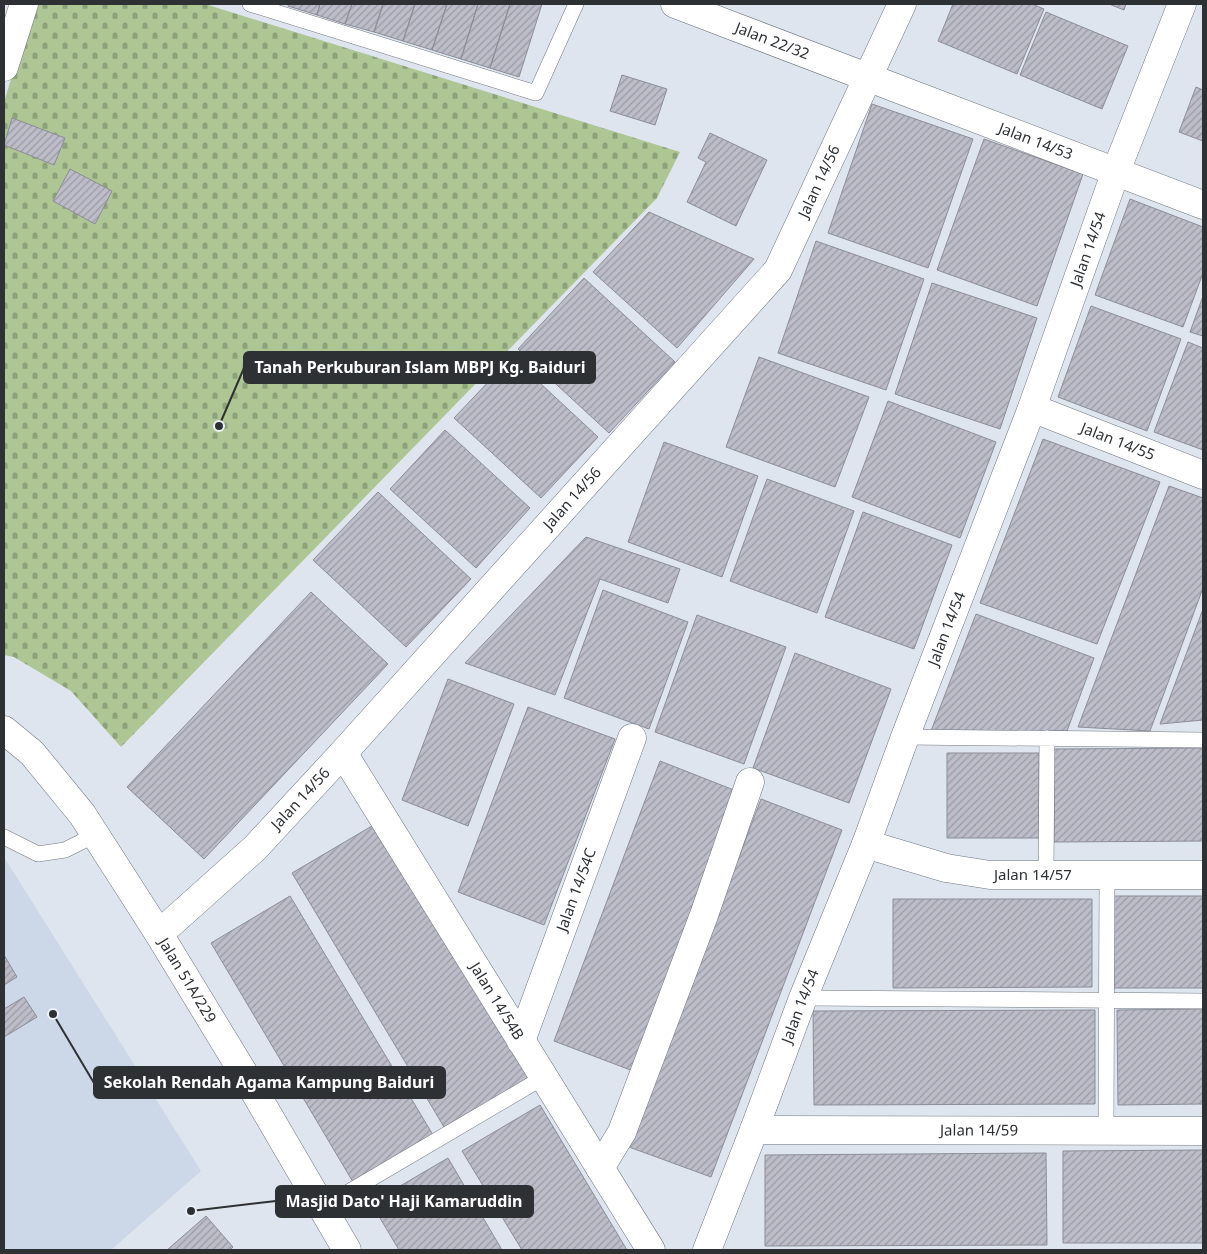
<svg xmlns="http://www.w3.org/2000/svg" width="1207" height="1254" font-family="'Noto Sans',sans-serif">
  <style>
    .built { fill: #ccd8e8 }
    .cemetery { fill: url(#cemetery-stones) }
    .building { fill: url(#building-hatch); stroke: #8c8d97 }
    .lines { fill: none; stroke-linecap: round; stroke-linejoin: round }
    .lane-casing { stroke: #717780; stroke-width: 16 }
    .street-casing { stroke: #717780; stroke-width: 29 }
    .secondary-casing { stroke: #717780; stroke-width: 29 }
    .lane { stroke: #fff; stroke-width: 15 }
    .street { stroke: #fff; stroke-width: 28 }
    .secondary { stroke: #fff; stroke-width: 28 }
    .labels { text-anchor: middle; stroke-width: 4; stroke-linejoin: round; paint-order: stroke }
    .street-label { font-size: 15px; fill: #2e3134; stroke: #ebf2fc }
    .leader { fill: none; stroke: #2e3134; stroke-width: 2 }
    .callout-dot { fill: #2e3134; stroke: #ebf2fc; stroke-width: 2 }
    .callout { fill: #2e3134; stroke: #2e3134; stroke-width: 2 }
    .callout-label { font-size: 16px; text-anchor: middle; font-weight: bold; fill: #fff }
  </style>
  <defs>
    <pattern id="cemetery-stones" width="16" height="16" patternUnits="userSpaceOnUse" patternTransform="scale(1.25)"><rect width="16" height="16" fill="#adc694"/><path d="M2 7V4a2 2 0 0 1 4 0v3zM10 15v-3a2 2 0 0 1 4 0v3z" fill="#8da17a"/></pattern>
    <pattern id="building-hatch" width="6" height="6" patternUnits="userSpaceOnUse" patternTransform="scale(1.25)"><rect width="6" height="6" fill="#bcbdc8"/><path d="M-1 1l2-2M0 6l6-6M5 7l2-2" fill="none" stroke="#999aa3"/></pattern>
  </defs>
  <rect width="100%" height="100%" fill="#dee5ee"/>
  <path class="built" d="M4,857L201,1171L111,1250H4Z"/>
  <path class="cemetery" d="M34,4H205L680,152L657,198L121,747L71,691L14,657L4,655V102Z"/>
  <path class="building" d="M288,4H320L317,15L288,6Z
    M320,4H352L345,24L317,15Z
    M352,4H383L374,32L345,24Z
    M383,4H415L403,41L374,32Z
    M415,4H447L432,50L403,41Z
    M447,4H478L461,59L432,50Z
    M478,4H510L490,68L461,59Z
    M510,4H542L519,77L490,68Z
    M953,4H1032L1044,9L1017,74L938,41Z
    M1109,4H1126L1124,10Z
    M1046,12L1128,46L1102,109L1020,75Z
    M622,75L667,89L655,125L610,111Z
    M1196,87L1203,90V141L1179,132Z
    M872,104L973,139L928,268L828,233Z
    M12,118L65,138L54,165L4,145Z
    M710,133L767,160L736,226L687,202L706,162L698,158Z
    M984,139L1083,174L1037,306L937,270Z
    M70,169L112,191L95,224L53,201Z
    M1130,199L1203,227V273L1183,327L1095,295Z
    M649,212L754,259L677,348L593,272Z
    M816,241L924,279L886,390L778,353Z
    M584,278L675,362L609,433L518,349Z
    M932,283L1037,318L1000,429L895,394Z
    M1203,296V336L1190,332Z
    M1091,306L1181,339L1147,431L1058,397Z
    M1188,342L1203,348V450L1154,432Z
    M512,357L598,437L541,498L454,418Z
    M759,357L869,397L835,487L726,447Z
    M888,401L996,442L960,538L852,497Z
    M445,430L530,508L476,568L390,489Z
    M1043,439L1160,482L1097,644L980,603Z
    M664,442L758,476L722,577L628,542Z
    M767,479L854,511L817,613L730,581Z
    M1169,486L1203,498V588L1150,731L1078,727Z
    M378,492L471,579L406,647L313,560Z
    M863,512L952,545L914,649L825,617Z
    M586,537L680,569L668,603L600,579L555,695L465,663Z
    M603,590L688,622L649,729L564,698Z
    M311,592L388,664L204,859L127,787Z
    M1203,609V720L1160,724Z
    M976,614L1094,658L1067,731H931Z
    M697,615L786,647L744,764L655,732Z
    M795,653L891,689L849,803L753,768Z
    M448,679L514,704L468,826L402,800Z
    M528,707L615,739L544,925L458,892Z
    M1203,748V841L1054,842V749Z
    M947,753H1039V838H947Z
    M660,761L739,792L633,1071L554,1041Z
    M761,799L842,830L711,1177L629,1147Z
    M377,823L529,1078L444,1127L292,873Z
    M290,896L433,1135L353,1182L211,943Z
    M1113,896H1203V988H1114Z
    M893,899H1092V987L893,988Z
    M4,955L17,977L4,985Z
    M24,997L37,1017L4,1037V1009Z
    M1203,1009V1104L1118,1105L1117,1010Z
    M1095,1010V1104L814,1105L813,1011Z
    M540,1105L627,1250H522L462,1151Z
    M1203,1150V1243H1063V1151Z
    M1046,1153L1047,1245L765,1246V1155Z
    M448,1158L502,1250H399L371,1203Z
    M206,1216L233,1247L230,1250H167Z"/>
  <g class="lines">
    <g class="lane-casing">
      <path id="lane" d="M250,4L536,93L576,4
        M905,737L1203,740
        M4,837L38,854L65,850L95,835
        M1046,875L1047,738
        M803,998L1203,1001
        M1106,1131L1107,875
        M323,1207L544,1077"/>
    </g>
    <g class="street-casing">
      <g id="street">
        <path id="s1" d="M675,4L1203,205"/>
        <path id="s2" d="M1032,408L1203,475"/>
        <path id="s3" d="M343,753L651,1250"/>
        <path id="s4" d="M866,844L946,868L990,875H1203"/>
        <path id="s5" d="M159,934L255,848L343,753L778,270L902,4"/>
        <path id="s6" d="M521,1041L632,738"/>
        <path id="s7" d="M754,1130L1203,1131"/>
        <path d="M600,1168L622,1132L704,915L750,782"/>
        <path id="s8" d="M707,1250L754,1130L803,998L866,844L905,737L1032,408L1116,171L1182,4"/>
      </g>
    </g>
    <g class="secondary-casing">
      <g id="secondary">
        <path d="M4,67L24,4"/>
        <path id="s9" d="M4,730L32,753L82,814L159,934L246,1077L347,1250"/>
      </g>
    </g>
    <use href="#lane" class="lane"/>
    <use href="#street" class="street"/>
    <use href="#secondary" class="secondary"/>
  </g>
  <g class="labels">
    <g class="street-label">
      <text dy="5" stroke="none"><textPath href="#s1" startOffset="104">Jalan 22/32</textPath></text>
      <text dy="5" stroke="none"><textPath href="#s1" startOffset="386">Jalan 14/53</textPath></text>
      <text dy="5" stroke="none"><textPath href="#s5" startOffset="1006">Jalan 14/56</textPath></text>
      <text dy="5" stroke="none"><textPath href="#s8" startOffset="1071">Jalan 14/54</textPath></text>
      <text dy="5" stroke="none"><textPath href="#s2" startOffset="92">Jalan 14/55</textPath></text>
      <text dy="5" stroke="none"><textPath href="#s5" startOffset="601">Jalan 14/56</textPath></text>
      <text dy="5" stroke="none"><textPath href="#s8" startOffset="666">Jalan 14/54</textPath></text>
      <text dy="5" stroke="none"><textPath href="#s5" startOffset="196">Jalan 14/56</textPath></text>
      <text dy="5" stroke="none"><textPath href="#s4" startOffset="171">Jalan 14/57</textPath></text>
      <text dy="5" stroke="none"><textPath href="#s6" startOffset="161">Jalan 14/54C</textPath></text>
      <text dy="5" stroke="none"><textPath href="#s9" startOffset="312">Jalan 51A/229</textPath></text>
      <text dy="5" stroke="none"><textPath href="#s3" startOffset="292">Jalan 14/54B</textPath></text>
      <text dy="5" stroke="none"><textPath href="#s8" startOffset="261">Jalan 14/54</textPath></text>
      <text dy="5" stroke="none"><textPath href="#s7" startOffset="225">Jalan 14/59</textPath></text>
    </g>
  </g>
  <path class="leader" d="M219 426L244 368M53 1014L94 1083M191 1211L276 1201"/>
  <g class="callout-dot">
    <circle cx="219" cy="426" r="5"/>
    <circle cx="53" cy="1014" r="5"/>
    <circle cx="191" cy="1211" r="5"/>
  </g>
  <g class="callout">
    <rect x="244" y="352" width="351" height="31" rx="5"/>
    <rect x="94" y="1067" width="351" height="31" rx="5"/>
    <rect x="276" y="1186" width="257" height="31" rx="5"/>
  </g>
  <g class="callout-label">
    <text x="420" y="373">Tanah Perkuburan Islam MBPJ Kg. Baiduri</text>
    <text x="269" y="1088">Sekolah Rendah Agama Kampung Baiduri</text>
    <text x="404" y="1207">Masjid Dato' Haji Kamaruddin</text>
  </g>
  <rect width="1207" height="1254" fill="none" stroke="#2e3134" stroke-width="10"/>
</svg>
